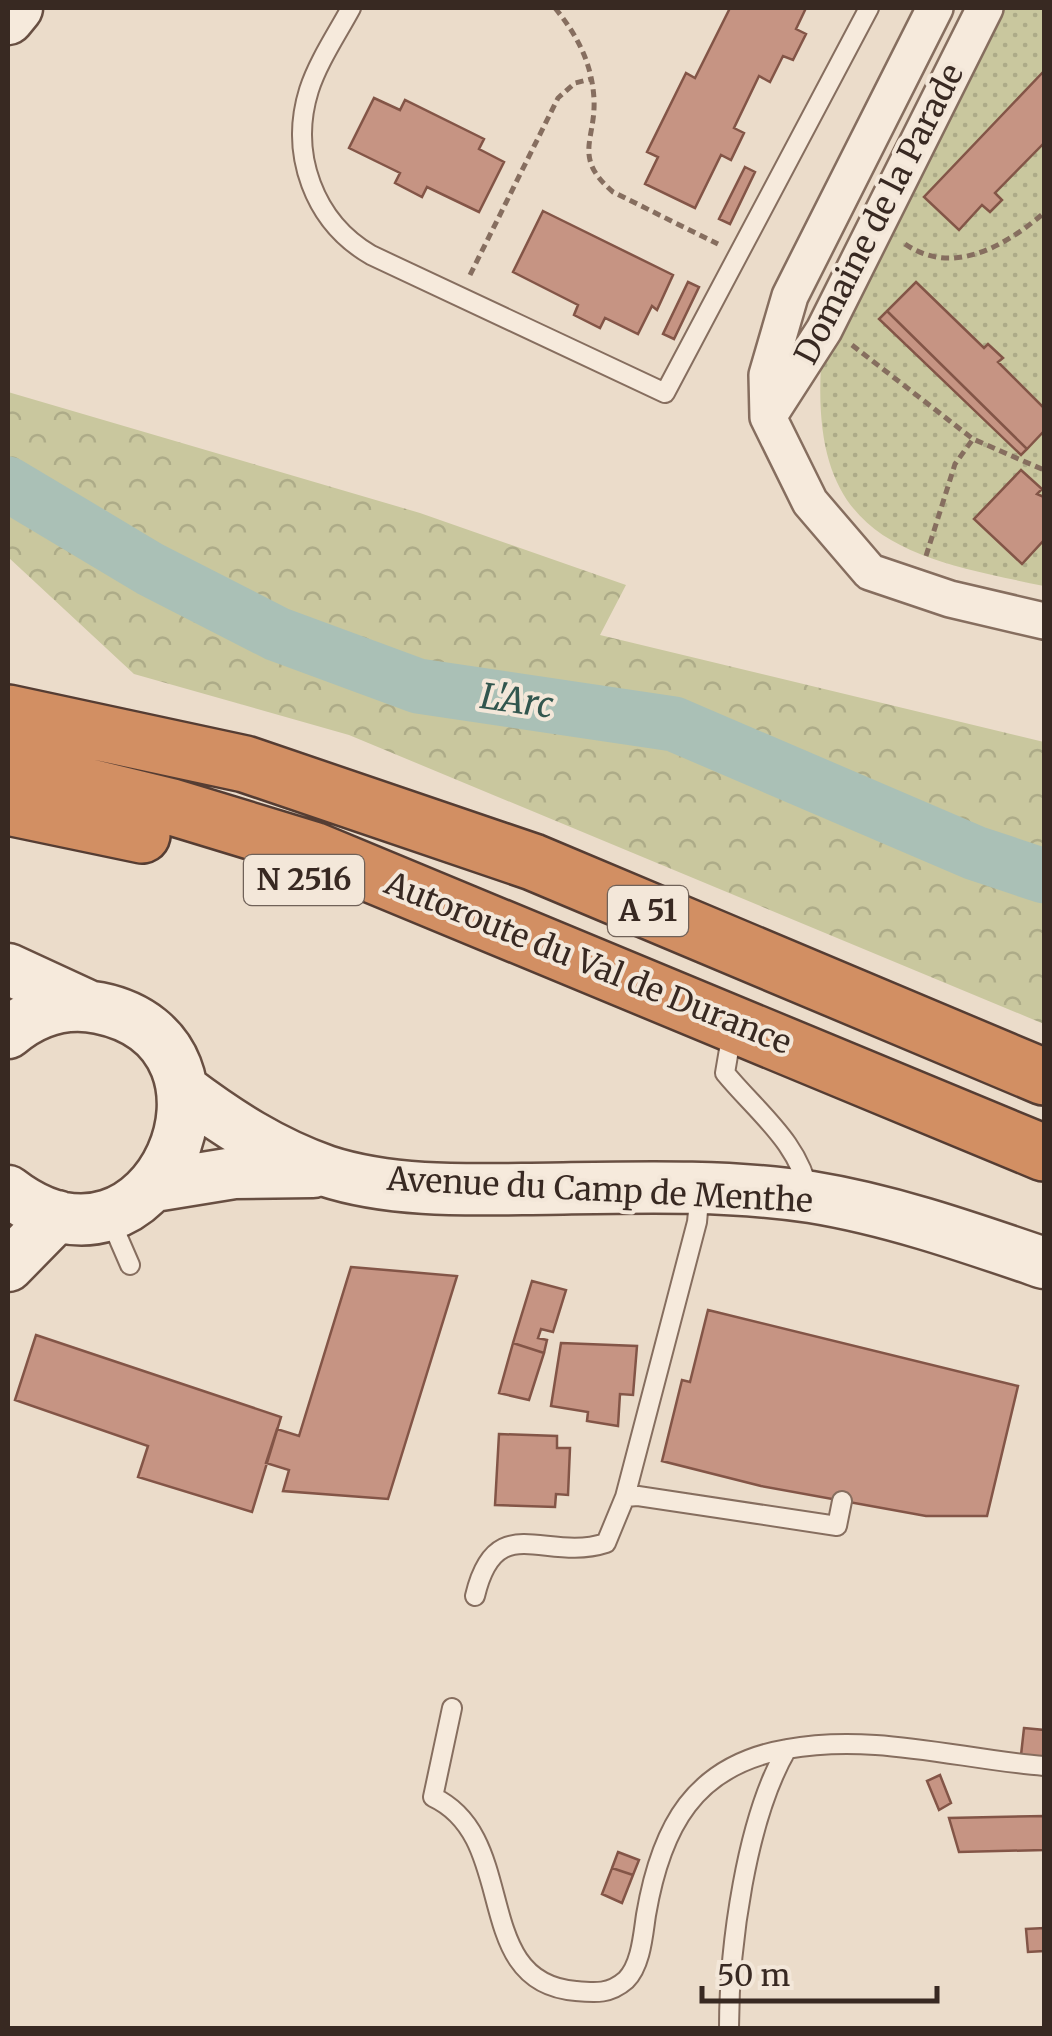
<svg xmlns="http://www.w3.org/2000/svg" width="1052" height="2036" font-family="Merriweather,serif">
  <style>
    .grass { fill: url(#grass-dots) }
    .forest { fill: url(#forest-crowns) }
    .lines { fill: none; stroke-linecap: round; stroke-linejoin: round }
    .river { stroke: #aac0b6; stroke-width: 55 }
    .building { fill: #c69483; stroke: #835547; stroke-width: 2.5 }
    .lane-casing { stroke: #866e5f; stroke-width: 22 }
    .street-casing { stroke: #866e5f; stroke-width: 40 }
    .secondary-casing { stroke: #684f42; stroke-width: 55 }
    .highway-casing { stroke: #553d33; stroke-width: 60 }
    .path { stroke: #866e5f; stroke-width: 5; stroke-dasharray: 8 5; stroke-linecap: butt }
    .lane { stroke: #f6eadc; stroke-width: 18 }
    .street { stroke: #f6eadc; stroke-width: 35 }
    .secondary { stroke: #f6eadc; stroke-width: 50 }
    .highway { stroke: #d28f63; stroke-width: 55 }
    .labels { text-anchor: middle; stroke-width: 8; stroke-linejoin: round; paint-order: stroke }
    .shield { fill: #f3e7d9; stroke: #706259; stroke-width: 2.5 }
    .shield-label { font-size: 30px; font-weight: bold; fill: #382922 }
    .street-label { font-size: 32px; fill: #382922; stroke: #f3e7d9 }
    .water-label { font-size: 35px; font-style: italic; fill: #32564e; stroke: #f3e7d9 }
  </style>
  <defs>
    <pattern id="grass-dots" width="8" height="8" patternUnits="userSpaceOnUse" patternTransform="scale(2.5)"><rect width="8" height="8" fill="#c9c79e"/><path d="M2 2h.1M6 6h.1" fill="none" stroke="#adab88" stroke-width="1.8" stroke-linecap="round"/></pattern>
    <pattern id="forest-crowns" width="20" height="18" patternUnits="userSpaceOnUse" patternTransform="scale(2.5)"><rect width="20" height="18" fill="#c9c79e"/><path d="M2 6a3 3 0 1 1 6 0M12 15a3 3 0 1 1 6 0" fill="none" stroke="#adab88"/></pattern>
  </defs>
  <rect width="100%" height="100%" fill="#ebdcca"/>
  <path class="grass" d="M1004,8H1044V586C903,557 811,539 821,366Z"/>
  <path class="forest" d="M8,392L420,513L626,585L600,635L1044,742V1024L349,735L134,674L8,557Z"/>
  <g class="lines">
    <path class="river" d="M8,484L150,569L277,634L418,686L674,724L975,853L1044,876"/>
  </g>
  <path class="building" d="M730,8H806L796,29L806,34L793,60L783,56L770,82L759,76L734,128L744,133L731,160L721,155L695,208L645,184L658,157L647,152L686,73L695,78Z
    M1044,71V143L995,193L1002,200L990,212L982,205L959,230L924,197Z
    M374,98L400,110L405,100L484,139L479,149L504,162L479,212L427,187L422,197L395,183L400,173L349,148Z
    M745,167L755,172L730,224L719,219Z
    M543,211L673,275L657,310L652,306L638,334L605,318L600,328L574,315L578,305L513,272Z
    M688,282L699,287L674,339L663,334Z
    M916,282L984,348L988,344L1003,358L998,362L1044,408V431L1027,449L887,311Z
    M887,311L1027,449L1021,455L879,319Z
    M1021,470L1042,489L1037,494L1044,497V540L1022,564L974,519Z
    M351,1267L457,1276L388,1499L283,1491L289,1470L266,1463L277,1429L299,1436Z
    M532,1281L566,1290L553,1332L541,1329L538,1338L547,1340L544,1353L513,1343Z
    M708,1310L1018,1386L987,1516H926L761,1486L662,1461L682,1380L690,1382Z
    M36,1335L281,1417L252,1512L138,1477L148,1446L15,1400Z
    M513,1343L544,1353L529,1400L499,1393Z
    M561,1343L637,1346L633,1395L620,1394L618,1426L587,1421L588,1412L551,1406Z
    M499,1434L557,1436V1448H570L568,1495L556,1494L555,1507L495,1505Z
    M1024,1728L1044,1730V1757L1021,1755Z
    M940,1775L951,1803L939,1810L927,1781Z
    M1044,1816V1850L959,1852L949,1818Z
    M618,1852L639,1860L633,1875L612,1868Z
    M612,1868L633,1875L622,1903L602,1894Z
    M1044,1928V1951L1028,1952L1026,1929Z"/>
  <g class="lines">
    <g class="lane-casing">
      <path id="lane" d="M351,8C337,34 318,62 309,90C289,154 314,222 371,255L665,393L869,8
        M732,1032L725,1073C757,1112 800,1143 809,1195
        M110,1219L130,1265
        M625,1497L638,1496L837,1526L842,1501
        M475,1596C496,1508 545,1563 606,1543L625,1497L697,1222L700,1190
        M452,1708L433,1797C521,1838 469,1983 576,1991C596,1993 610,1994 626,1980C641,1965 643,1935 646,1915C661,1827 694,1765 787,1749C746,1819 729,1947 729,2028
        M787,1749C874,1733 958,1759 1044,1766"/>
    </g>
    <g class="street-casing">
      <path id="street" d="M935,8L790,296L767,375L768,417L810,502L870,572L950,599L1044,621
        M768,417L824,330L985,8"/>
    </g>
    <g class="secondary-casing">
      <path id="secondary" d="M8,19L17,8
        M8,969L86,1005
        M8,1033C34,1011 65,1001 99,1008C266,1042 156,1305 8,1191
        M182,1089C227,1123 272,1152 326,1171C387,1191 459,1190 522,1189C617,1188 716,1183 811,1197C891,1210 968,1237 1044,1263
        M154,1186L234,1173L313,1172
        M8,1266L57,1216"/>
    </g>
    <g class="highway-casing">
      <path id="highway" d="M8,713L245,764L533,862L1044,1077
        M8,767L172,807L313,850L1044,1153
        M8,807L142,835"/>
    </g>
    <path class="path" d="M555,8C577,35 592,63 594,99C596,140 572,157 613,192L718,244
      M905,244C953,277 1005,246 1044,213
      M470,275L558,98L575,83L591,79
      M852,345L973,439L1044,470
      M926,556L955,464L973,439"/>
    <use href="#lane" class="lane"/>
    <use href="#street" class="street"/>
    <use href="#secondary" class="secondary"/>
    <use href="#highway" class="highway"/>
  </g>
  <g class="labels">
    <g class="shield">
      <rect x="244" y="855" width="120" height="50" rx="8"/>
      <rect x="608" y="886" width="80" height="50" rx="8"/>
    </g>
    <g class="shield-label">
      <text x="304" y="890">N 2516</text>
      <text x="648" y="921">A 51</text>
    </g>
    <g class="street-label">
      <text transform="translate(879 214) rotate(-63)" y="11">Domaine de la Parade</text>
      <text transform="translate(588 963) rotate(22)" y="11">Autoroute du Val de Durance</text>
      <text transform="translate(600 1190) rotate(3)" y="11">Avenue du Camp de Menthe</text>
    </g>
    <g class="water-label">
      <text transform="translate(517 701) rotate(8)" y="12">L'Arc</text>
    </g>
  </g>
  <rect width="1052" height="2036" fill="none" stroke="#382922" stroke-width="20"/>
  <path d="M702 1986v15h235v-15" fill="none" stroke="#382922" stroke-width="5"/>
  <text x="717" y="1986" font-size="30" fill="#382922" stroke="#f3e7d9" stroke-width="8" paint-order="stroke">50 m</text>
</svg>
